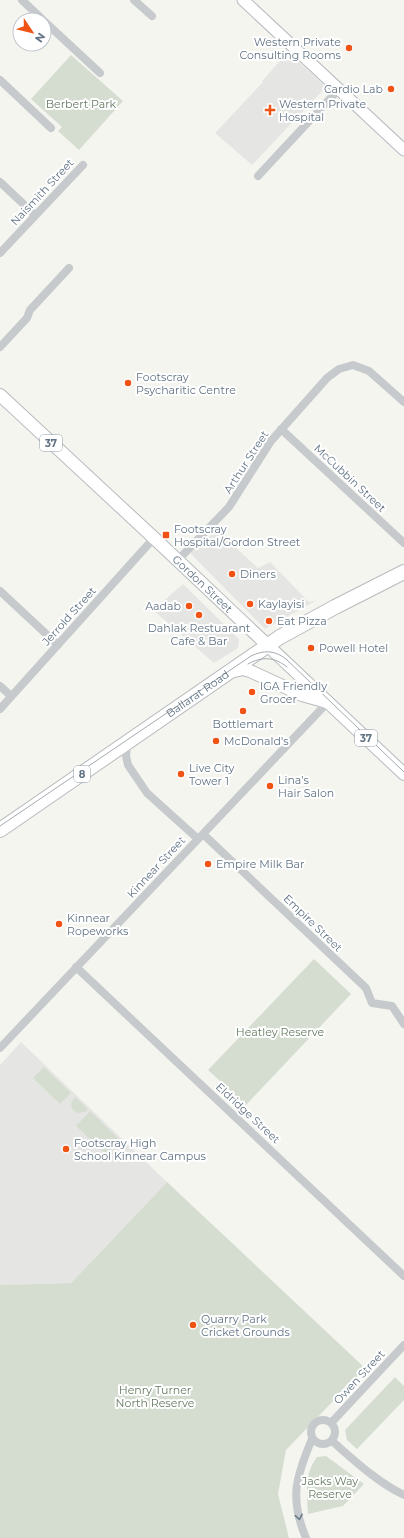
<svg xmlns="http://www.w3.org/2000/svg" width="404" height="1538" font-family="Montserrat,sans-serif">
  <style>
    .built { fill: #e5e6e4 }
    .green { fill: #d5ddd1 }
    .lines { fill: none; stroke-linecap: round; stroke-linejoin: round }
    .secondary-casing { stroke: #b6bbc0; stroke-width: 13 }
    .primary-casing { stroke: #b7bbbe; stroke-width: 14 }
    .highway-casing { stroke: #b8bbbe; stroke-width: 16 }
    .street { stroke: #c7cacd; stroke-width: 8 }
    .secondary { stroke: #fff; stroke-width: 11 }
    .primary { stroke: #fff; stroke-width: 12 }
    .highway { stroke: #fff; stroke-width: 14 }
    .tram { stroke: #a4aab0; stroke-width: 1 }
    .oneway { stroke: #6b7c8b }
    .poi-dot { fill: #f15314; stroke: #fff; stroke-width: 1.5 }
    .labels { text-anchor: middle; stroke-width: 4; stroke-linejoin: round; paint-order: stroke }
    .shield { fill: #fff; stroke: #909da9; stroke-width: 1 }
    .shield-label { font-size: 10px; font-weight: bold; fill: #617384 }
    .poi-label { font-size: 11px; fill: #617384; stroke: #fff; text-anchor: start }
    .park-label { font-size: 11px; fill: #657b61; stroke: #fff }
    .street-label { font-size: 11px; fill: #617384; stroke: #fff }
  </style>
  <rect width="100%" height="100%" fill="#f5f5f0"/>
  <path class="built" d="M288,52L326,87L252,165L215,133L263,82L262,81Z
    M217,530L258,568L270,562L309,602L317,600L265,629L190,553Z
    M183,584L239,639L238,648L214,663L153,610Z
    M21,1042L167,1182L71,1283L0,1285V1065Z"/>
  <path class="green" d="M71,55L123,101L79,150L58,131L62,127L31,99Z
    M314,959L351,994L246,1105L208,1070Z
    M44,1067L71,1093L60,1104L33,1078Z
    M75,1097L88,1109L85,1112L77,1113L72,1109L71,1103Z
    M90,1111L120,1140L106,1154L76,1126Z
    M167,1182L365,1368L286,1450L278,1494L289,1538H0V1285L71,1283Z
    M395,1377L404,1386V1400L357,1449L347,1440L345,1430Z
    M326,1456L364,1484L343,1506L308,1514C307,1495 304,1473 317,1457Z"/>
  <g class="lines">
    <g class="secondary-casing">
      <path id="secondary" d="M243,0L404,150"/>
    </g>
    <g class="primary-casing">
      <g id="primary">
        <path id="s1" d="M0,395L154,538L404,774"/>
        <path d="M230,672L243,669L250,671L302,695L327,702"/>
      </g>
    </g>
    <g class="highway-casing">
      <g id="highway">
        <path id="s2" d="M0,830L280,637L335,607L404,572"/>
      </g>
    </g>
    <path class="street" d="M22,0L43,20
      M134,0L152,16
      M44,21L100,73
      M0,80L51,128
      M258,176L339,89
      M0,182L35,215
      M0,253L83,165
      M0,347L27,318L30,310L69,268
      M281,429L404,543
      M178,560L229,507L271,441L327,378L339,369L353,365L369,371L404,402
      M0,591L58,645
      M0,686L11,696
      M0,709L154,538
      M130,742L127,746L126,756L128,765L147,793L198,839
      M203,834L366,988L372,1003L392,1006L404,1024
      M76,967L404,1276
      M0,1048L328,702
      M311 1432a12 12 0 1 1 24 0a12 12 0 1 1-24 0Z
      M331,1423L404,1345
      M332,1441C355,1461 377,1482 404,1495
      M306,1538C289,1498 296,1477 312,1439"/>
    <use href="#secondary" class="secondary"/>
    <use href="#primary" class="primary"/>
    <use href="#highway" class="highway"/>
    <path class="tram" d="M248,664C262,656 275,657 287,667
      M0,826L251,656C264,650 274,650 286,659L404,772"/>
  </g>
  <defs><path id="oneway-chevron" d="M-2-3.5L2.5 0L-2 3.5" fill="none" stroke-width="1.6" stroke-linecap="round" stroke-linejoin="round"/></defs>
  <use class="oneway" href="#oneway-chevron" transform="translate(299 1517) rotate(79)"/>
  <g class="poi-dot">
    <circle cx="349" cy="48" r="4"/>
    <circle cx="391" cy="89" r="4"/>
    <path d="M268 104h4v4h4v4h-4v4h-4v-4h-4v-4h4z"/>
    <circle cx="128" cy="383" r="4"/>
    <rect x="162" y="531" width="8" height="8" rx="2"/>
    <circle cx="232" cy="574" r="4"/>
    <circle cx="250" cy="604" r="4"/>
    <circle cx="189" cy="606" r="4"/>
    <circle cx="199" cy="615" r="4"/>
    <circle cx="269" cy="621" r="4"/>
    <circle cx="311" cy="648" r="4"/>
    <circle cx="252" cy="692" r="4"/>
    <circle cx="243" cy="711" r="4"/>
    <circle cx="216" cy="741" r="4"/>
    <circle cx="181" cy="774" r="4"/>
    <circle cx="270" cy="786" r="4"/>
    <circle cx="208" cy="864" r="4"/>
    <circle cx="59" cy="924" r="4"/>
    <circle cx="66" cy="1149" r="4"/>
    <circle cx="193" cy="1325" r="4"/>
  </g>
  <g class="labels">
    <g class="shield">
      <rect x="40" y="435" width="22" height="16" rx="3"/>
      <rect x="355" y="730" width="22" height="16" rx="3"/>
      <rect x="74" y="766" width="16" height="16" rx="3"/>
    </g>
    <g class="shield-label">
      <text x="51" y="447">37</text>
      <text x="366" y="742">37</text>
      <text x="82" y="778">8</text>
    </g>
    <g class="poi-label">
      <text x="341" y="46" text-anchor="end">Western Private<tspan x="341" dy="13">Consulting Rooms</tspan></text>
      <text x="383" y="93" text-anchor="end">Cardio Lab</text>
      <text x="279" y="108">Western Private<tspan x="279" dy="13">Hospital</tspan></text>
      <text x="136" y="381">Footscray<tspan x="136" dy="13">Psycharitic Centre</tspan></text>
      <text x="174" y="533">Footscray<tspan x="174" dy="13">Hospital/Gordon Street</tspan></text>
      <text x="240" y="578">Diners</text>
      <text x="258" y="608">Kaylayisi</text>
      <text x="181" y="610" text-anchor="end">Aadab</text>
      <text x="277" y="625">Eat Pizza</text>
      <text x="199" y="632" text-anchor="middle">Dahlak Restuarant<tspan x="199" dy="13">Cafe &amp; Bar</tspan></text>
      <text x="319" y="652">Powell Hotel</text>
      <text x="260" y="690">IGA Friendly<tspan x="260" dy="13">Grocer</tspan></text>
      <text x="243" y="728" text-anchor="middle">Bottlemart</text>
      <text x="224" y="745">McDonald's</text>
      <text x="189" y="772">Live City<tspan x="189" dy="13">Tower 1</tspan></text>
      <text x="278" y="784">Lina’s<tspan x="278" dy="13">Hair Salon</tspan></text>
      <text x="216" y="868">Empire Milk Bar</text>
      <text x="67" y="922">Kinnear<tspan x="67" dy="13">Ropeworks</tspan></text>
      <text x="74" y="1147">Footscray High<tspan x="74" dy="13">School Kinnear Campus</tspan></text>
      <text x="201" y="1323">Quarry Park<tspan x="201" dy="13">Cricket Grounds</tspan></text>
    </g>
    <g class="park-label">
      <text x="81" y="108">Berbert Park</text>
      <text x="280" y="1036">Heatley Reserve</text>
      <text x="155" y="1394">Henry Turner<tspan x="155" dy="13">North Reserve</tspan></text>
      <text x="330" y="1485">Jacks Way<tspan x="330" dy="13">Reserve</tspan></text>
    </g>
    <g class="street-label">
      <text transform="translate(42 192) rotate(-47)" y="4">Naismith Street</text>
      <text transform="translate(246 462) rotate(-57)" y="4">Arthur Street</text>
      <text transform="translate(350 478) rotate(43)" y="4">McCubbin Street</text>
      <text dy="4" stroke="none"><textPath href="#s1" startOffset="277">Gordon Street</textPath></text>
      <text transform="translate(69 616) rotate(-48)" y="4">Jerrold Street</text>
      <text dy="4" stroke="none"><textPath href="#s2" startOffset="240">Ballarat Road</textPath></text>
      <text transform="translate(156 867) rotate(-47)" y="4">Kinnear Street</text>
      <text transform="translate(313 923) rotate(44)" y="4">Empire Street</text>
      <text transform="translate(248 1113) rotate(43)" y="4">Eldridge Street</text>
      <text transform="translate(359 1377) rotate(-47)" y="4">Owen Street</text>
    </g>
  </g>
  <g transform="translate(32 32) rotate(125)"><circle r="19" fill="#ffffff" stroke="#c0c7ce"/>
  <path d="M0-3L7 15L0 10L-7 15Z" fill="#f15314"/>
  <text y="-6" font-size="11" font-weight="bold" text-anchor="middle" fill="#617384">N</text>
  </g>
</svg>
